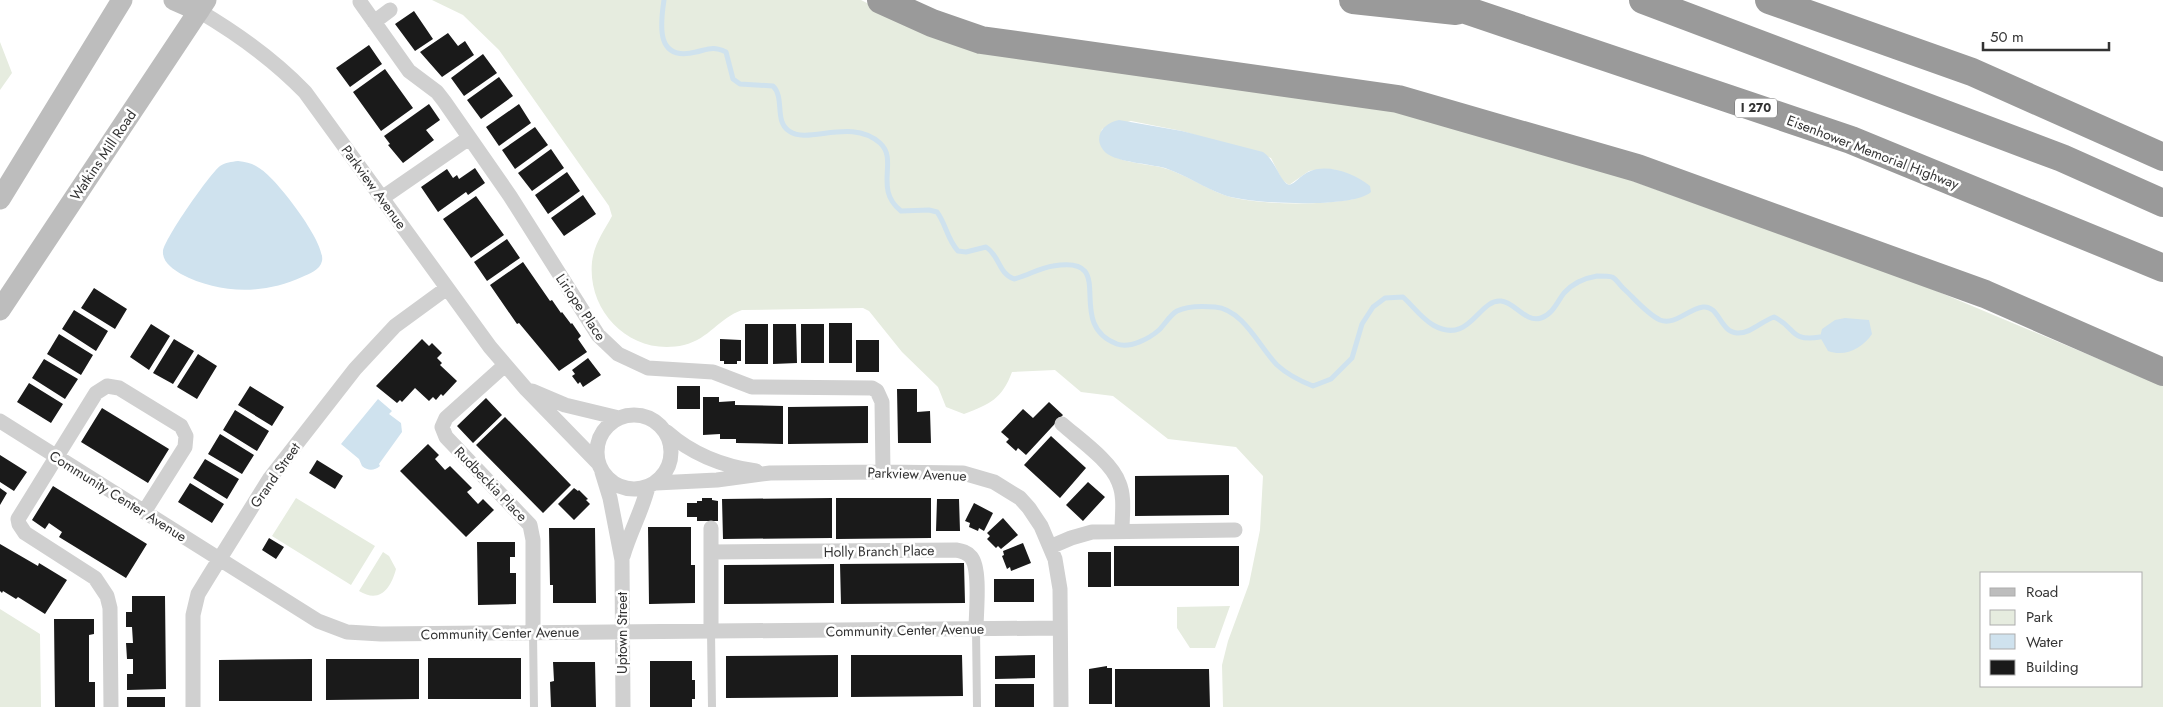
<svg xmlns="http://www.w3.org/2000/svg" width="2163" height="707" font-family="Jost,sans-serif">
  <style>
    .green { fill: #e6ecdf; fill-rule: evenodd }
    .water { fill: #cfe2ee }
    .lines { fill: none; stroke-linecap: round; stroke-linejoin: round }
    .stream { stroke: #cfe2ee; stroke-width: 5 }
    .building { fill: #1a1a1a }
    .service { stroke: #d0d0d0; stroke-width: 8 }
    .minor { stroke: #d0d0d0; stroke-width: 15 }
    .secondary { stroke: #bdbdbd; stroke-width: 21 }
    .motorway { stroke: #9a9a9a; stroke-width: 28 }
    .labels { text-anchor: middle; stroke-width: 5; stroke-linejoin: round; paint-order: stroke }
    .shield { fill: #fff; stroke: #707070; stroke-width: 1 }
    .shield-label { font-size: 12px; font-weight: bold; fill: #333 }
    .street-label { font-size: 14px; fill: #333; stroke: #fff }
  </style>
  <rect width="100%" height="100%" fill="#fff"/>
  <path class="green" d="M432,0H861L885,12L1428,117L1568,158L1915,282L2163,386V707H1223L1222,665L1228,641L1249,584L1260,530L1263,476L1236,447L1168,439L1113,396L1081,392L1055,370L1012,372C1002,399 990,404 964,414L946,407L938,387L902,352L869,311L863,308L742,310C719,318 709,339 684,345C632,357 587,313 592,262C594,244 604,231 612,216L609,206L499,50L463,15ZM1131,121L1182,131L1271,158L1282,180L1289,185L1309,171L1323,169L1336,170L1354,199C1318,205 1277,205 1240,199C1214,195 1192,177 1167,169C1152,164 1131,164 1118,158C1105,153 1098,142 1102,129ZM1982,573H2142V686H1982Z
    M0,42L12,73L0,90Z
    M296,498L375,546L351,585L272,536Z
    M383,552L389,556L396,569C391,588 380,604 359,591Z
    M1230,606L1215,648H1190L1177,628V607Z
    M0,609L40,634L41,707H0Z"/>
  <path class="water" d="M1119,120L1182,131L1263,152C1276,161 1280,182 1289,185C1296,183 1300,176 1308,172C1327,163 1354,173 1370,186L1371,192C1353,209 1248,204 1224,195C1204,188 1186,175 1165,168C1150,164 1117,162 1106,153C1091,138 1103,123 1119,120Z
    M238,161C248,162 254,164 262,170C278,181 326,243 322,261C320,270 309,274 302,277C263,295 219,294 181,274C173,269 162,262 163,251C165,238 209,175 220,166C226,162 231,162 238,161Z
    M1845,318L1869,320L1872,334C1862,349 1845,357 1828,351L1820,337L1822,329L1835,320Z
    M378,399L392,411L389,414L401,423L402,432L379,464L380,466C374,471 368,471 362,466L359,459L341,444Z"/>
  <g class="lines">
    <path class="stream" d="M664,0C660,26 656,62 696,52C709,49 713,46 726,52L733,79L740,84L773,86C785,98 774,121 789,131C808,145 851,117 880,143C899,160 873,189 901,211L929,210L937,212C946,224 947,239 958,251L966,252L986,247C1000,256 998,273 1014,279C1027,276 1039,268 1053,266C1121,254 1062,323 1117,344C1130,349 1150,338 1159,330C1165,324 1170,315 1177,311C1187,306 1204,306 1215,307C1243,309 1260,348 1277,365C1288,375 1300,381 1313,386L1331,379L1352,358L1362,324L1373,307L1385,298L1403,297C1413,306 1421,318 1433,325C1470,346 1478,299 1501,301C1515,302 1525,323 1541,318C1553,314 1557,302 1564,293C1572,284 1585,278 1597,276C1601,276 1609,276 1612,277C1616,279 1620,285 1623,288C1634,298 1647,314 1660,320C1675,326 1688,309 1703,307C1719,305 1720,332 1737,333C1750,334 1762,321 1774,317C1796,327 1789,342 1820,337"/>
  </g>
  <path class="building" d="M414,11L433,39L415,51L395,24Z
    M448,33L458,46L465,41L474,55L442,77L420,52Z
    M369,45L382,64L350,87L336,68Z
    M483,54L497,73L464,96L451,78Z
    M385,69L413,108L381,131L353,92Z
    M499,77L513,96L481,119L467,100Z
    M429,104L440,120L426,130L434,140L403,163L388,145L390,144L384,136Z
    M519,104L531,123L499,146L486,127Z
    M535,127L548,145L515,169L502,150Z
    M551,149L564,168L532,191L518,173Z
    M475,168L485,183L468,195L466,192L438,212L421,187L447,169L453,178L457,175L459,179Z
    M567,172L580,191L548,214L535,195Z
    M583,195L596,214L564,236L551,218Z
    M476,196L504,235L471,258L443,219Z
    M507,239L520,258L487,281L474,262Z
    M523,262L550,301L552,300L561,313L562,312L571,324L572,323L581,336L578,339L587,352L559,371L519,323L517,324L490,285Z
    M94,288L127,309L115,329L81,308Z
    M74,310L108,331L96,351L62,329Z
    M829,323H852V363H829Z
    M151,324L170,336L149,370L130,357Z
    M745,324H768V364H745Z
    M773,324H796L797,363L773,364Z
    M801,324H824V363H801Z
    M59,334L93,355L81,375L47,354Z
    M174,339L194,351L173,384L153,373Z
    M422,339L429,346L432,343L442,353L437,358L442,363L440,365L457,381L443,396L441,394L436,400L433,397L429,401L415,388L402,402L400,400L397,403L376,386Z
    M720,339L741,340V361H737V364H724V361H720Z
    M856,340H879V372H856Z
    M198,354L217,366L197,399L177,387Z
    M588,358L601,375L583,387L580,382L578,384L572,376L575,374L572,370Z
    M44,359L78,379L65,399L32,378Z
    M29,383L63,404L51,423L17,402Z
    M250,386L284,407L272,426L238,405Z
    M677,386H700V409H677Z
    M897,389H917V412L930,411L931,443H898Z
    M703,397H719V402L735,401V405L783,406V444L736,443V439H720V434L703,435Z
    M486,398L502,415L473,443L457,426Z
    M1049,402L1063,415L1026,455L1018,448L1016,451L1006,442L1009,439L1001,432L1023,409L1033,418Z
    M868,406V443L788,444V407Z
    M102,408L169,449L148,483L81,442Z
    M235,410L269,431L257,451L223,430Z
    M505,417L571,485L543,513L476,445Z
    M220,434L254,455L242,474L208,454Z
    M1051,436L1086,468L1060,498L1024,465Z
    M428,444L439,455L435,459L445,470L450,466L472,488L467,492L478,504L483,499L494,510L466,537L400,471Z
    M0,455L27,472L14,491L0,482Z
    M205,459L239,479L227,499L193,478Z
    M317,460L343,476L335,489L309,473Z
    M1229,475V515L1135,516V476Z
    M1088,482L1105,497L1083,521L1066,505Z
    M190,483L224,504L212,523L178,502Z
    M53,486L147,544L126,578L59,537L62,532L49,523L45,529L32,520Z
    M0,488L7,493L0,505Z
    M574,488L578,491L579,490L588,499L586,500L590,504L574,520L558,504Z
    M702,498H712V500L718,501V521H697V517H687V503H697V501H702Z
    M832,498V538L723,539L722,499Z
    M836,498H931V538L836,539Z
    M937,499H959L960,531H936Z
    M974,503L993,513L984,531L979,528L978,531L969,527L970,523L965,521Z
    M1003,518L1018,535L1001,549L998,546L996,548L987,539L990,536L987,533Z
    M648,527H691V565H695V603L649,604Z
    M549,528H595L596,603H553V585H550Z
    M269,538L284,547L276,559L262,550Z
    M477,542H515V557H510V573H516V604L478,605Z
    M1023,543L1031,563L1011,571L1010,567L1007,569L1002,556L1004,555L1003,551Z
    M0,544L38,566L39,563L67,580L45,614L18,597L16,599L3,591L2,593L0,591Z
    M1114,546H1239V586H1114Z
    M1088,552H1111V587H1088Z
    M964,563L965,603L841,604L840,564Z
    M834,564V603L724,604V565Z
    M994,579H1034V602H994Z
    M132,596H165L166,689L127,690V674H133V659H127L126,643H133L132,627H126V612H132Z
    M54,619H94V634L89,635V682H95V707H55Z
    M838,655V697L726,698V656Z
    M851,655H962L963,696L851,697Z
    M1035,655V678L995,679V656Z
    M428,658H521V699H428Z
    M312,659V701H219V660Z
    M326,659H419V699L326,700Z
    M650,661H692V680H695V699H692V707H650Z
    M553,662H595L596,707H551L550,682L554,681Z
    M1107,666V668H1112V704H1089V669Z
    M1115,669H1209L1210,707H1115Z
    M995,684H1034V707H995Z
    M127,697H165V707H127Z"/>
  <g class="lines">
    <path class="service" d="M976,629L977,707
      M711,631L712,707
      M533,633L534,707"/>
    <path class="minor" d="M360,2L409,71L437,92L444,101L510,196L598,335L618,354L648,368L713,372L752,387L872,388L877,391L882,402L883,472
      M199,11C238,34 273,59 305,92L490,347L526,389L598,463
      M374,22L390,10
      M382,198L469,138
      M505,365L446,418L442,427L446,437L530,525L533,540V633
      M532,391L565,405L619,418
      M597 452a37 37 0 1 1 74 0a37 37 0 1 1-74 0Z
      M0,421L318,621L347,632L381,634L1060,628
      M1062,424C1079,439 1112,462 1119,483C1125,497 1122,515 1122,530
      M667,432C693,455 722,466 756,471
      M602,472L610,498L622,560L623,707
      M656,483L717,480L770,473L883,472L963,473L994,482L1020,498L1029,508L1041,526L1055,559L1060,589L1061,707
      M711,528V631
      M1050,547L1071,538L1092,532L1235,530
      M711,552L956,550C962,551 967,552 971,557C981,569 976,612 976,629
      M623,556C630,532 642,511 648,487
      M111,707L110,608L107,596L95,578L25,533L19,524L18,519L96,393L107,386L119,388L181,426L186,436L185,447L144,512
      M193,707V615L198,594L209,576L270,478L355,369L395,326L447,288"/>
    <path class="secondary" d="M174,0L199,11
      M0,199L122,0
      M0,310L206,0"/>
    <path class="motorway" d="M881,0L932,23L981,40L1398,99L1637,168L1985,294L2163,372
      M1353,0L1456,11
      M1436,0L1851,140L2163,268
      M1643,0L2062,158L2163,203
      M1769,0L1972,72L2163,157"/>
  </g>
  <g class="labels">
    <rect class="shield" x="1735" y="98.5" width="42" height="19" rx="4"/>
    <g class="shield-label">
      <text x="1756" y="112">I 270</text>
    </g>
    <g class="street-label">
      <text transform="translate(1873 152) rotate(21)" y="5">Eisenhower Memorial Highway</text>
      <text transform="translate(103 155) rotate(-56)" y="5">Watkins Mill Road</text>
      <text transform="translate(374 187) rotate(54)" y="5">Parkview Avenue</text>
      <text transform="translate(581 307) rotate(56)" y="5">Liriope Place</text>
      <text transform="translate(917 474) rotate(2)" y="5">Parkview Avenue</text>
      <text transform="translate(275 475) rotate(-55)" y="5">Grand Street</text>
      <text transform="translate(491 484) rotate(46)" y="5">Rudbeckia Place</text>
      <text transform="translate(118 496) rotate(32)" y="5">Community Center Avenue</text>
      <text transform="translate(879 551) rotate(-1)" y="5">Holly Branch Place</text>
      <text transform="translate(905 630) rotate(-1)" y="5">Community Center Avenue</text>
      <text transform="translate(500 633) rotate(-1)" y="5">Community Center Avenue</text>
      <text transform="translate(622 633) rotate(-90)" y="5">Uptown Street</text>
    </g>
  </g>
  <rect x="1980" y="572" width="162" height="115" fill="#ffffff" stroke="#adadad"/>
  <rect x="1990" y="588" width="25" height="8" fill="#bdbdbd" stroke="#adadad"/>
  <text x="2026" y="597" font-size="15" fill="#333333">Road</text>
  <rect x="1990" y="610" width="25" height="15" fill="#e6ecdf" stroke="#adadad"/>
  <text x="2026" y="622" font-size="15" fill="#333333">Park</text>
  <rect x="1990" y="634" width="25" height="15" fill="#cfe2ee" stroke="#adadad"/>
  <text x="2026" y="647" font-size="15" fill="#333333">Water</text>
  <rect x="1990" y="660" width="25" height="15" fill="#1a1a1a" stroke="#adadad"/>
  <text x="2026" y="672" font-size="15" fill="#333333">Building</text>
  <path d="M1983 42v8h126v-8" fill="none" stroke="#333333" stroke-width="2.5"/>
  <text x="1990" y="42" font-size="15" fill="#333333" stroke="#ffffff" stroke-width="4" paint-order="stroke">50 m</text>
</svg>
